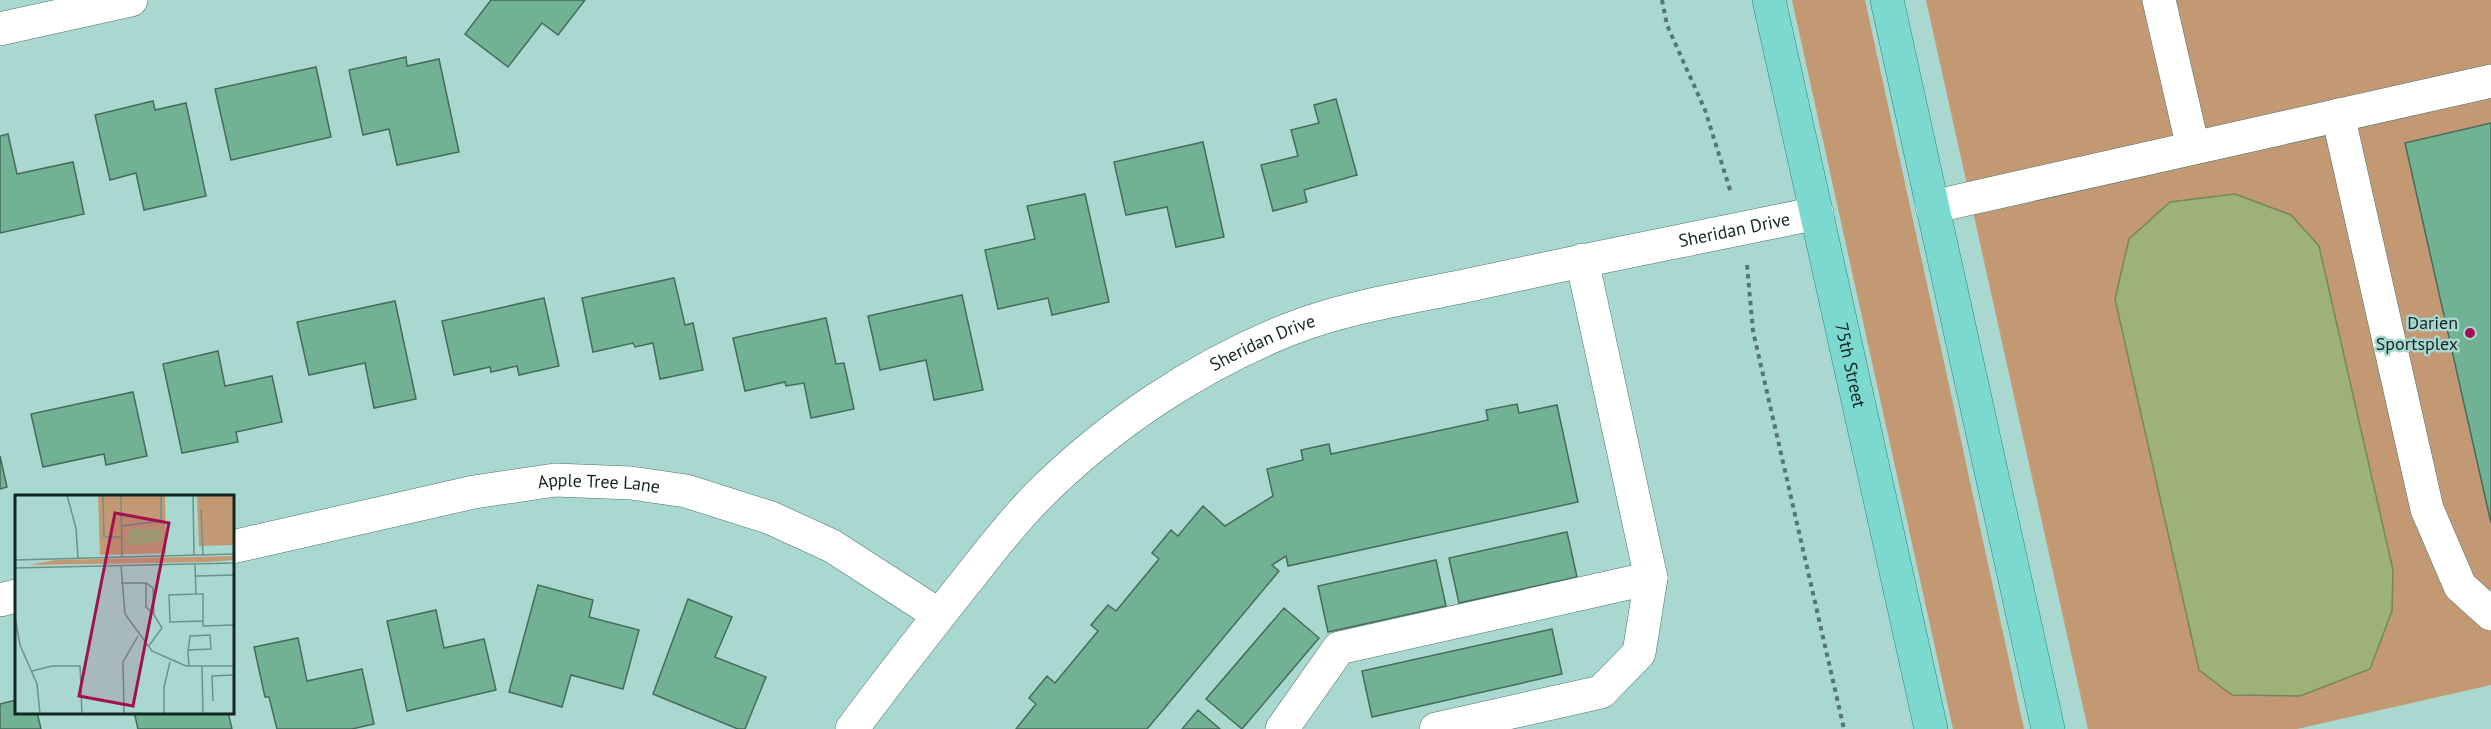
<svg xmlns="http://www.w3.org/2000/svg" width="2491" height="729" font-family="'PT Sans',sans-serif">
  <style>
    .green { fill: #c39973 }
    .water { fill: #9eb178; stroke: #74875e; stroke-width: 1.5 }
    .building { fill: #70b293; stroke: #476c5b; stroke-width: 1.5 }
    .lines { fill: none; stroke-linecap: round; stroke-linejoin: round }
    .minor-casing { stroke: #49756e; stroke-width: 34 }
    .major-casing { stroke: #1f8a7e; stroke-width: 34 }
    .path { stroke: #577671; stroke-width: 4; stroke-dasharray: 4.5 4.5; stroke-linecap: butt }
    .minor { stroke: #fff; stroke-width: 33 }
    .major { stroke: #7cd9cf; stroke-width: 33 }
    .poi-dot { fill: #a31050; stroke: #a9d8d0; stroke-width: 2 }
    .labels { text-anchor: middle; stroke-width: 5; stroke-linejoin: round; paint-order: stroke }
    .street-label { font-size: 18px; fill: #132623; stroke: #a9d8d0 }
    .poi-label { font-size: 18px; fill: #132623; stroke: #a9d8d0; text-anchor: end }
    .inset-road { fill: none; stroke: #6d918b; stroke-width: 1.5 }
    .view { fill: #a31050; fill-opacity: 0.15; stroke: #a31050; stroke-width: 3 }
    .inset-edge { fill: none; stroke: #132623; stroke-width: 3 }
  </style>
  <rect width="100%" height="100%" fill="#a9d8d0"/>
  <path class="green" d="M1792,0H1865L2024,729H1953Z
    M1926,0H2491V685L2297,729H2088Z"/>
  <path class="water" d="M2235,194L2291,215L2319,246L2393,570L2392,611L2370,669L2300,696L2232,695L2199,670L2115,299L2129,239L2170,202Z"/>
  <path class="building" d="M491,0H585L558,35L542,23L508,67L465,34Z
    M406,57L407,66L439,59L459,152L397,165L389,129L363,135L349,70Z
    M316,67L331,137L231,160L215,89Z
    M1336,99L1357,175L1304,190L1307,202L1273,211L1261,165L1298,156L1291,130L1319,123L1314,105Z
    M153,101L155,110L186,103L206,196L144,210L136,173L110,180L95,115Z
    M2491,123V523L2405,143Z
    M8,134L17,174L73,162L84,214L0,233V136Z
    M1203,142L1224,237L1176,247L1167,207L1126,215L1114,162Z
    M1085,194L1109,302L1052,315L1048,298L998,309L985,250L1035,239L1027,206Z
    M674,278L685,325L693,323L703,370L660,379L653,343L635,347L633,343L593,352L582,298Z
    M962,295L983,390L934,400L926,360L880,370L868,316Z
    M544,298L559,366L519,375L517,366L491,372L490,367L454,375L442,321Z
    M395,301L416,399L374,408L365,363L309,375L297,322Z
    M826,318L836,364L844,363L854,409L811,418L804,383L786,386L785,382L745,391L733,338Z
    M218,351L225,386L272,376L282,422L236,432L238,442L182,453L163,364Z
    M133,392L147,456L106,465L104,454L43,467L31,414Z
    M1517,404L1519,413L1557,405L1578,502L1288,566L1286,556L1272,565L1279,571L1147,729H1016L1036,704L1029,698L1047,676L1055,683L1098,631L1091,625L1108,605L1116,611L1159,559L1152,553L1171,530L1178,536L1203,506L1225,526L1273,496L1267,469L1303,460L1301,450L1329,444L1331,454L1488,420L1486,410Z
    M0,456L7,487L0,489Z
    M1567,532L1577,577L1459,603L1449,558Z
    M1436,560L1446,606L1328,632L1318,586Z
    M538,585L593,600L589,617L639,630L623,689L571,675L562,707L509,692Z
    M688,599L732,617L715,657L766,677L745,729H738L653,694Z
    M1284,608L1319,638L1242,729L1206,699Z
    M436,610L444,648L484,639L496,690L407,711L387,621Z
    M1552,629L1562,674L1372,717L1362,671Z
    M298,638L307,681L362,669L374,724L352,729H277L269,697H265L254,647Z
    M16,700V712H37L41,729H0V704Z
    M1198,710L1220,729H1182Z
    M134,712H228L232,729H138Z"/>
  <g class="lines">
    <g class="minor-casing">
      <g id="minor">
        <path d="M2159,0L2193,148"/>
        <path d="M0,29L131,0"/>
        <path d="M2338,115L2427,509L2460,586L2491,614"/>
        <path d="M1932,207L2491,81"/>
        <path id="s1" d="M232,547L474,492L555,480L631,483L686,491L771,518L832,546L939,615"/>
        <path d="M0,600L16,596"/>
        <path id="s2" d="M852,729C888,680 926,632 964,584C988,554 1011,523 1038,496C1109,425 1197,366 1290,329C1349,306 1413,297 1474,284C1588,259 1703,237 1817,213"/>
        <path d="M1282,729L1339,648L1651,578"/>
        <path d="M1436,729L1601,692L1639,653L1651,578L1582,260"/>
      </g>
    </g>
    <g class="major-casing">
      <g id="major">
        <path id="s3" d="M1769,0L1931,729"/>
        <path d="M1887,0L2048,729"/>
      </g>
    </g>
    <path class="path" d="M1662,0L1667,25L1705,110L1731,193
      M1747,265L1753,331L1844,729"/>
    <use href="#minor" class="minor"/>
    <use href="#major" class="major"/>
  </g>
  <circle class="poi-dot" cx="2470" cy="333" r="6"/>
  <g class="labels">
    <g class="street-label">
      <text dy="6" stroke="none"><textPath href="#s2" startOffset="1058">Sheridan Drive</textPath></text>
      <text dy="6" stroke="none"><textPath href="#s2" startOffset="572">Sheridan Drive</textPath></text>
      <text dy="6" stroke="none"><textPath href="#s3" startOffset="374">75th Street</textPath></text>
      <text dy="6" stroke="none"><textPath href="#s1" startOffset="374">Apple Tree Lane</textPath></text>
    </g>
    <g class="poi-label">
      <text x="2458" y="329">Darien<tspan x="2458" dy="21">Sportsplex</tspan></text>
    </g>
  </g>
  <g transform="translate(15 495)">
    <rect width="219" height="219" fill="#a9d8d0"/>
    <path d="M83,0H150L151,58L85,60ZM182,0H219V50L184,51ZM219,61V65L191,67L14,70L40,65Z" fill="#c39973"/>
    <path d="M116,34H144L147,36V47L117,50L110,44Z" fill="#9eb178"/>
    <path class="inset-road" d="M52,0L61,33L63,63M88,0L89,42H106M106,0L107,62M178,0L179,60M186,15L188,60M106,31L146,26V0M0,65L219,59M180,69L181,99L154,100L155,127L188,126M106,70L110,119L137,156L171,171H219M0,73L219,68M181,81L219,80M106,88H131L138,93L139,120L147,133L133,152M131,88V112L139,119M181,99H188V131L219,130M0,122L5,150L22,189L25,219M174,155L196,154L195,140L175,141L173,157L174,171M187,171L188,219M17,176L37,171H65L67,219M198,206L197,181L219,180M109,219L108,167L123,141M149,219V192L155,167"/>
    <path class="view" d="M100,18L154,28L118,211L64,201Z"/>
    <rect width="219" height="219" class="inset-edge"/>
  </g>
</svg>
